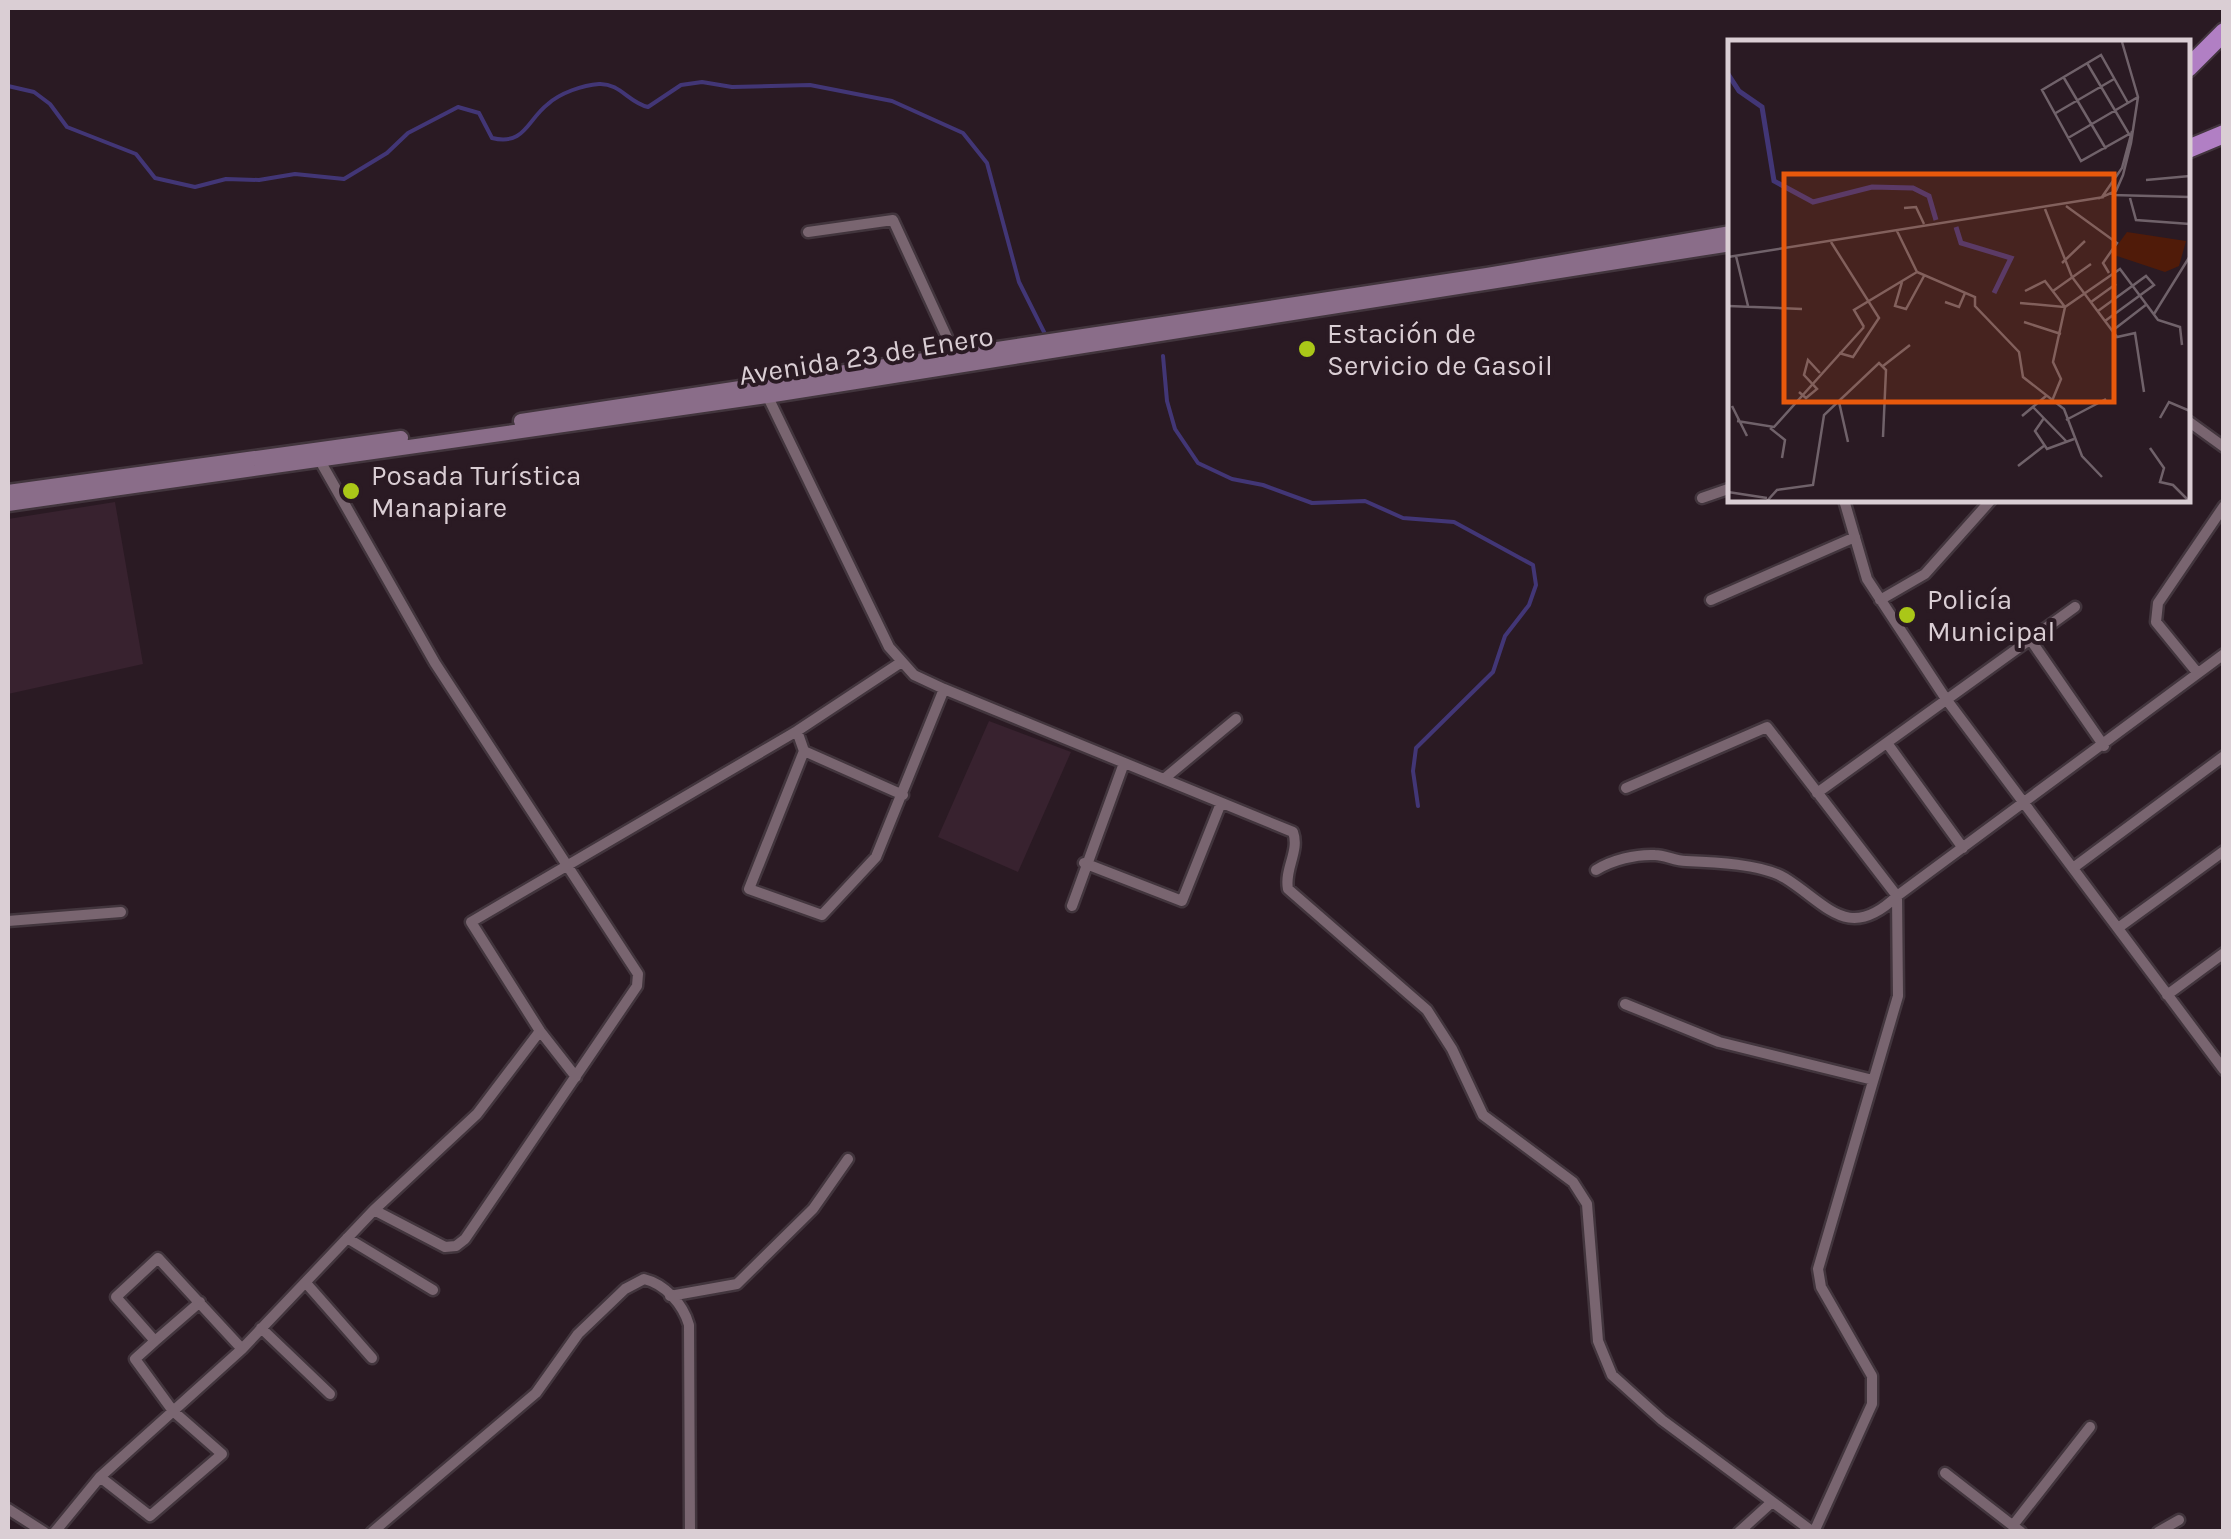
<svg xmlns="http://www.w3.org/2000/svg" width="2231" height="1539" font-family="Karla,sans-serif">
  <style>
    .built { fill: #38222f }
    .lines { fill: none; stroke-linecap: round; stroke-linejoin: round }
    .stream { stroke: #423676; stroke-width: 4 }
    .street-casing { stroke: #42353d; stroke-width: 15 }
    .secondary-casing { stroke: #42353d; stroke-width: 19 }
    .highway-casing { stroke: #42353d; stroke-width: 22 }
    .street { stroke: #796570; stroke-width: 10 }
    .secondary { stroke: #8a6d89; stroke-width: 14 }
    .highway { stroke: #b17fc4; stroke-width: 18 }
    .poi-dot { fill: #aac718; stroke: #2a1a23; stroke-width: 4 }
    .labels { text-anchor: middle; stroke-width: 8; stroke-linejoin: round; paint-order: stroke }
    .poi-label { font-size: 28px; fill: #daced4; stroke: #2a1a23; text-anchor: start }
    .street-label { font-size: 28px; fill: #daced4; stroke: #2a1a23 }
    .inset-river { fill: none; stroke: #423676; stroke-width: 5 }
    .inset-road { fill: none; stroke: #70626a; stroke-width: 2.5 }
    .view { fill: #e8590c; fill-opacity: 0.15; stroke: #e8590c; stroke-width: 5 }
    .inset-edge { fill: none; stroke: #daced4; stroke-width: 5 }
  </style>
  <rect width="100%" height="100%" fill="#2a1a23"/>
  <path class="built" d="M115,502L143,664L8,694V519Z
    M989,721L1071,752L1018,872L938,837Z"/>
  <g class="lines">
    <path class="stream" d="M8,86L34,92L50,104L67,127L136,154L155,178L195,187L226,179L259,180L295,174L344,179L387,153L408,133L458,107L479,113L492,138C525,146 527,120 548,104C560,93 583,85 599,84C620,83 629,103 648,107L681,85L702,82L732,87L810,85L892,101L963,133L987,163L1019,282L1046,336
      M1124,323L1157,319
      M1163,356L1167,401L1175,429L1198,463L1232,479L1263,485L1312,503L1365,501L1403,518L1454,522L1533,565L1536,585L1529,605L1505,636L1493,672L1416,748L1413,771L1418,806"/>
    <g class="street-casing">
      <path id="street" d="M808,232L893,220L956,357
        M765,391L889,647L914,675L944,689L1293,832C1300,851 1284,869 1288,889L1427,1010L1452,1049L1483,1115L1573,1182L1587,1204L1598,1341L1612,1375L1662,1420L1813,1532
        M2188,421L2224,447
        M319,459L435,663L638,974L637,986L465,1239L456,1246L445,1247L374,1210
        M1702,498L1731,488
        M1844,500L1867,579L1946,699L2224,1070
        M1711,600L1855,537
        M1880,600L1925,574L1991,500
        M2030,639L2104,746
        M2196,671L2156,622L2158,603L2224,506
        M797,731L804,751L749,889L822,915L876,857L944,689
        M1887,743L1963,848
        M804,751L903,795
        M1165,778L1236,719
        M1626,788L1767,727L1897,896L2224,654
        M1817,793L2075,607
        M1084,863L1182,901L1221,803
        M2073,868L2224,756
        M1596,870C1612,860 1636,854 1655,855C1665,855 1675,861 1686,861C1713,862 1762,864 1785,878C1827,904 1848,943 1897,896L1898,996L1818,1269L1821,1287L1872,1376V1404L1814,1532
        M1072,906L1124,763
        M8,921L121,912
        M2118,928L2224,851
        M2167,995L2224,953
        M1625,1004L1719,1042L1873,1080
        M576,1077L540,1031L471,922L797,731L900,663
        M347,1238L433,1290
        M306,1283L372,1358
        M670,1296L737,1284L813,1209L848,1159
        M261,1328L330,1394
        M155,1341L200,1302
        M1945,1473L2021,1532
        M100,1477L150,1516L222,1454L173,1411L135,1359L155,1341L116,1297L158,1258L242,1349
        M8,1509L44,1532
        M2014,1524L2090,1427
        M55,1532L100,1477L242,1349L374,1210L477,1114L540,1031
        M372,1532L536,1393L578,1334L625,1289L644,1279C665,1284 683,1304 689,1325L690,1532
        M1739,1532L1772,1502
        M2158,1532L2179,1520"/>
    </g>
    <g class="secondary-casing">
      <path id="secondary" d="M521,421L1487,275L1731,233
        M8,492L401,438
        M8,504L767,396L1731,244"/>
    </g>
    <g class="highway-casing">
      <path id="highway" d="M2188,68L2224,32
        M2188,149L2224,134"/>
    </g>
    <use href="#street" class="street"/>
    <use href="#secondary" class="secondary"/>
    <use href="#highway" class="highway"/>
  </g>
  <g class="poi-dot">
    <circle cx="1307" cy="349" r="10"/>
    <circle cx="351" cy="491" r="10"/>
    <circle cx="1907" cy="615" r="10"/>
  </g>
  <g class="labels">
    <g class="poi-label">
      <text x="1327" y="343">Estación de<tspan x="1327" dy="32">Servicio de Gasoil</tspan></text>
      <text x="371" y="485">Posada Turística<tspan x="371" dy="32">Manapiare</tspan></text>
      <text x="1927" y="609">Policía<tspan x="1927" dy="32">Municipal</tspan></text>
    </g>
    <g class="street-label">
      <text transform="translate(866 355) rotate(-9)" y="10">Avenida 23 de Enero</text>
    </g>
  </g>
  <g transform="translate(1728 40)">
    <rect width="462" height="462" fill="#2a1a23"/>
    <path d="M399,192L458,201L451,226L437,232L383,214Z" fill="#501b09"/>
    <path class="inset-river" d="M0,34L11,51L34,67L46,141L85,162L144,147L185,148L201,156L208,180M228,187L233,203L283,218L266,253"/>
    <path class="inset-road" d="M394,2L410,57L403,103L395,135L388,151L374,157L394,128L404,91M359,23L401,94L353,121L314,50L373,15L400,63M336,38L378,109M326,74L386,39M340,98L410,57M418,140L462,136M384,155L462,157M402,158L408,180L462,184M338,166L389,203L375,223L381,233M176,168L188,167L196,184M317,169L344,237L389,297L407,293L416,352M169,191L189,232L247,257V266L291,312L295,337L336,369L354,416L374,437M103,202L151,278L125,317L111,313M8,216L20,266M0,217L376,157M334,223L357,201M174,242L167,266L178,269L196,236M297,251L317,241L337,267L392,229L430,280L452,287L454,305M325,251L363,224M217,262L231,267L237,253M363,262L388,244M292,263L337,267L325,322L333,339L324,361M0,266L74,269M370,271L418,236L426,245L377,281M426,274L462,216M296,282L333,294M136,287L126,270L189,232M384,291L419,264M155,326L182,305M71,352L78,358L89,349L76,335L80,320L92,333M111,362L120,402M4,366L19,396M305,367L339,402M294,376L318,356M316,378L307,391L319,409L346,399M432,378L441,362L462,371M338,380L378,359M9,381L46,387L136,287M42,388L57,400L54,418M422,408L436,428L432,442L445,445L461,461M290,426L317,405M0,452L39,458M39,461L49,450L85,445L96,375L151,323L158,330L155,397"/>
    <path class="view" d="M56,134H386V362H56Z"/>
    <rect width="462" height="462" class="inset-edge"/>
  </g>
  <rect width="2231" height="1539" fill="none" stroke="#daced4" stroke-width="20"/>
</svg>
